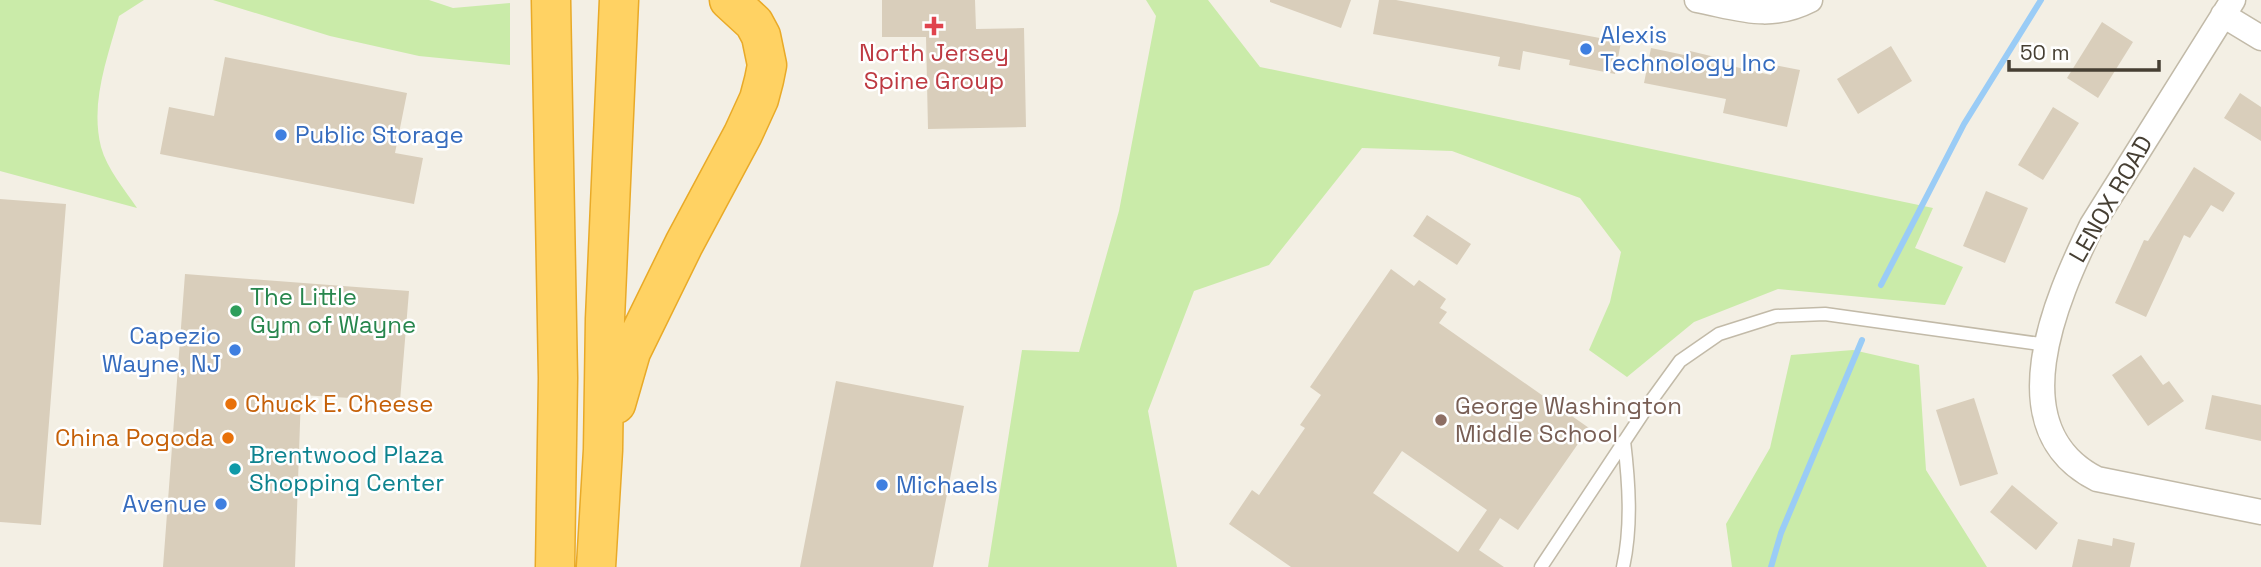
<svg xmlns="http://www.w3.org/2000/svg" width="2261" height="567" font-family="'Space Grotesk',sans-serif">
  <style>
    .green { fill: #caeba9 }
    .lines { fill: none; stroke-linecap: round; stroke-linejoin: round }
    .stream { stroke: #9accf6; stroke-width: 6 }
    .building { fill: #d9cebb; fill-rule: evenodd }
    .lane-casing { stroke: #c2baa8; stroke-width: 15 }
    .street-casing { stroke: #c2baa8; stroke-width: 27 }
    .highway-casing { stroke: #e9aa28; stroke-width: 41 }
    .lane { stroke: #fff; stroke-width: 12 }
    .street { stroke: #fff; stroke-width: 24 }
    .highway { stroke: #ffd263; stroke-width: 38 }
    .health-dot { fill: #e0444e; stroke: #fff; stroke-width: 2.5 }
    .shop-dot { fill: #3f7fe0; stroke: #fff; stroke-width: 2.5 }
    .leisure-dot { fill: #2e9e5b; stroke: #fff; stroke-width: 2.5 }
    .food-dot { fill: #e8710a; stroke: #fff; stroke-width: 2.5 }
    .education-dot { fill: #8d6e63; stroke: #fff; stroke-width: 2.5 }
    .culture-dot { fill: #0f9aa8; stroke: #fff; stroke-width: 2.5 }
    .labels { text-anchor: middle; stroke-width: 5; stroke-linejoin: round; paint-order: stroke }
    .shop-label { font-size: 24px; fill: #366cbe; stroke: #fff; text-anchor: start }
    .health-label { font-size: 24px; fill: #be3a42; stroke: #fff }
    .street-label { font-size: 24px; fill: #463f33; stroke: #fff }
    .leisure-label { font-size: 24px; fill: #27864d; stroke: #fff; text-anchor: start }
    .food-label { font-size: 24px; fill: #c56008; stroke: #fff; text-anchor: start }
    .education-label { font-size: 24px; fill: #785e54; stroke: #fff; text-anchor: start }
    .culture-label { font-size: 24px; fill: #0d838f; stroke: #fff; text-anchor: start }
  </style>
  <rect width="100%" height="100%" fill="#f3efe4"/>
  <path class="green" d="M0,0H144L119,16C107,59 90,103 101,147C107,169 125,190 137,208L0,171Z
    M213,0H429L453,8L510,3V65L419,56L330,36Z
    M1146,0H1208L1260,67L1933,208L1915,248L1963,267L1945,305L1778,289L1694,322L1627,377L1589,350L1610,302L1621,252L1580,198L1452,151L1362,148L1269,265L1194,291L1148,411L1177,567H988L1022,350L1079,352L1119,211L1156,16Z
    M1853,350L1919,365L1926,470L1987,567H1732L1726,524L1770,448L1791,355Z"/>
  <g class="lines">
    <path class="stream" d="M1881,285L1964,124L2041,0
      M1771,567L1781,533L1862,340"/>
  </g>
  <path class="building" d="M882,0H975L976,29L1024,28L1026,127L928,129L926,37H882Z
    M1270,0H1351L1341,28L1270,2Z
    M1379,0H1396L1452,10L1621,42L1615,74L1569,65L1570,60L1523,51L1520,70L1498,66L1500,57L1373,34Z
    M2102,22L2133,42L2098,98L2067,78Z
    M1891,46L1912,81L1858,114L1837,79Z
    M1651,48L1689,56L1690,51L1715,57L1714,62L1771,75L1774,65L1800,70L1787,127L1723,113L1726,99L1644,83Z
    M225,57L407,93L395,153L423,158L414,204L160,154L169,107L214,116Z
    M2240,93L2261,107V141L2224,118Z
    M2053,107L2079,123L2043,180L2018,165Z
    M2194,167L2235,193L2223,212L2211,205L2190,238L2184,235L2146,317L2115,303L2144,240L2148,241Z
    M1986,191L2028,208L2005,263L1963,246Z
    M0,199L66,204L41,525L0,522Z
    M1427,215L1471,244L1457,265L1413,236Z
    M1391,269L1414,286L1419,280L1446,299L1440,308L1447,312L1439,323L1589,428L1518,530L1500,518L1479,550L1504,567H1291L1229,524L1252,490L1259,495L1305,428L1300,425L1321,395L1310,387ZM1402,451L1487,510L1458,552L1373,493Z
    M185,274L409,291L400,401L301,395L295,567H163Z
    M2141,355L2163,385L2169,381L2184,401L2148,426L2112,375Z
    M836,381L964,406L933,567H800Z
    M2212,395L2261,405V441L2205,429Z
    M1974,398L1998,474L1960,486L1936,410Z
    M2012,485L2058,523L2036,550L1990,512Z
    M2113,538L2135,543L2130,567H2072L2078,539L2112,546Z"/>
  <g class="lines">
    <g class="lane-casing">
      <path id="lane" d="M1541,567L1651,401L1680,361L1719,334L1776,316L1825,314L2047,345
        M1623,567C1632,526 1629,483 1624,441"/>
    </g>
    <g class="street-casing">
      <path id="street" d="M1697,0C1739,8 1769,21 1810,0
        M2233,0L2092,225C2056,299 1998,429 2097,479L2261,512
        M2223,15L2261,38"/>
    </g>
    <g class="highway-casing">
      <path id="highway" d="M551,0L558,378L555,567
        M616,404L631,352L684,244L743,134L759,99L764,80L767,65L761,36L754,23L729,0
        M596,567L603,450L605,319L619,0"/>
    </g>
    <use href="#lane" class="lane"/>
    <use href="#street" class="street"/>
    <use href="#highway" class="highway"/>
  </g>
  <path class="health-dot" d="M930.5 15.5h7v7h7v7h-7v7h-7v-7h-7v-7h7z"/>
  <g class="shop-dot">
    <circle cx="1586" cy="49" r="7"/>
    <circle cx="281" cy="135" r="7"/>
    <circle cx="235" cy="350" r="7"/>
    <circle cx="882" cy="485" r="7"/>
    <circle cx="221" cy="504" r="7"/>
  </g>
  <circle class="leisure-dot" cx="236" cy="311" r="7"/>
  <g class="food-dot">
    <circle cx="231" cy="404" r="7"/>
    <circle cx="228" cy="438" r="7"/>
  </g>
  <circle class="education-dot" cx="1441" cy="420" r="7"/>
  <circle class="culture-dot" cx="235" cy="469" r="7"/>
  <g class="labels">
    <g class="shop-label">
      <text x="1600" y="43">Alexis<tspan x="1600" dy="28">Technology Inc</tspan></text>
      <text x="295" y="143">Public Storage</text>
      <text x="221" y="344" text-anchor="end">Capezio<tspan x="221" dy="28">Wayne, NJ</tspan></text>
      <text x="896" y="493">Michaels</text>
      <text x="207" y="512" text-anchor="end">Avenue</text>
    </g>
    <g class="health-label">
      <text x="934" y="61">North Jersey<tspan x="934" dy="28">Spine Group</tspan></text>
    </g>
    <g class="street-label">
      <text transform="translate(2111 199) rotate(-60)" y="8">LENOX ROAD</text>
    </g>
    <g class="leisure-label">
      <text x="250" y="305">The Little<tspan x="250" dy="28">Gym of Wayne</tspan></text>
    </g>
    <g class="food-label">
      <text x="245" y="412">Chuck E. Cheese</text>
      <text x="214" y="446" text-anchor="end">China Pogoda</text>
    </g>
    <g class="education-label">
      <text x="1455" y="414">George Washington<tspan x="1455" dy="28">Middle School</tspan></text>
    </g>
    <g class="culture-label">
      <text x="249" y="463">Brentwood Plaza<tspan x="249" dy="28">Shopping Center</tspan></text>
    </g>
  </g>
  <path d="M2009 60v10h150v-10" fill="none" stroke="#463f33" stroke-width="3.5"/>
  <text x="2020" y="60" font-size="21" fill="#463f33" stroke="#ffffff" stroke-width="5" paint-order="stroke">50 m</text>
</svg>
